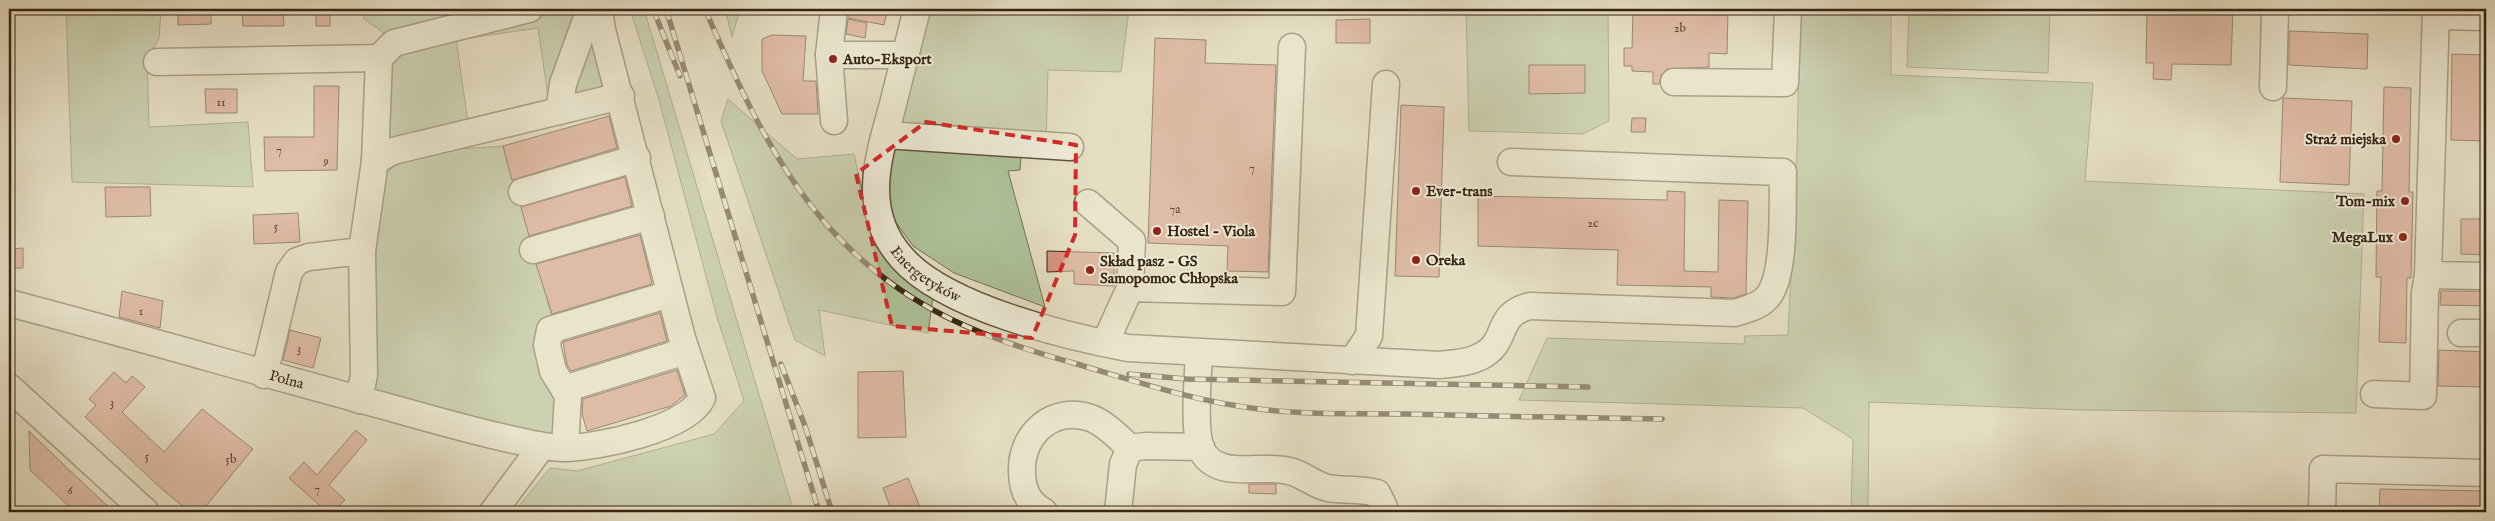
<svg xmlns="http://www.w3.org/2000/svg" width="2495" height="521" font-family="'IM FELL English',serif">
  <style>
    .green { fill: #aec299; stroke: #727356 }
    .building { fill: #d79381; stroke: #362412 }
    .lines { fill: none; stroke-linecap: round; stroke-linejoin: round }
    .minor-casing { stroke: #62523e; stroke-width: 29 }
    .minor { stroke: #eeead7; stroke-width: 26 }
    .rail-casing { stroke: #362412; stroke-width: 5.5 }
    .rail { stroke: #eeead7; stroke-width: 4; stroke-dasharray: 11; stroke-linecap: butt }
    .marked { fill: none; stroke: #d62828; stroke-width: 4; stroke-dasharray: 10 6; stroke-linejoin: round }
    .poi-dot { fill: #8f2418; stroke: #eeead7; stroke-width: 2 }
    .labels { text-anchor: middle; stroke-width: 4; stroke-linejoin: round; paint-order: stroke }
    .number-label { font-size: 12px; fill: #5e402e }
    .poi-label { font-size: 15px; font-weight: bold; fill: #362412; stroke: #eeead7; text-anchor: start }
    .street-label { font-size: 15px; fill: #362412; stroke: #eeead7 }
  </style>
  <rect width="100%" height="100%" fill="#e5dec2"/>
  <filter id="stains"><feTurbulence type="fractalNoise" baseFrequency=".004" numOctaves="4"/><feColorMatrix values="0 0 0 0 .2 0 0 0 0 .09 0 0 0 0 .02 0 0 0 .5 -.17"/></filter>
  <radialGradient id="worn" r=".72"><stop offset=".6" stop-color="#630" stop-opacity="0"/><stop offset="1" stop-color="#630" stop-opacity=".3"/></radialGradient>
  <path class="green" d="M66,9H161L159,39L147,57L149,127L248,122L253,187L72,182Z
    M363,9H510L388,36L364,19Z
    M551,9H588L606,86L550,110L538,28L456,40L468,122L388,147L389,59L412,45Z
    M630,9H644L794,512H514L550,468L577,471L714,434L744,401L717,317L659,100Z
    M725,9H740L732,37Z
    M928,9H1129L1121,72L1048,70L1046,141L900,126Z
    M1466,9H1608L1609,121L1583,134L1469,131Z
    M1800,9H1891V75L2093,83L2085,181L2364,194L2356,413L2081,410L1869,402L1868,512H1851L1853,439L1803,408L1519,400L1547,338L1744,344L1745,336L1788,335L1797,150Z
    M1909,9H2050L2048,73L1907,67Z
    M728,99L797,159L854,154L874,244L933,297L928,333L819,310L825,356L795,340L721,121Z
    M503,146L542,277L646,246L650,269L547,301C562,342 562,390 558,433L529,436L373,393L370,246L378,184L397,162L443,150Z
    M894,147L1021,155L1020,170L1008,171L1045,307L954,273L913,246L892,217L886,176Z"/>
  <path class="building" d="M178,9H211V24L178,25Z
    M242,9H283L284,26H243Z
    M316,9H330V26H316Z
    M849,9H888L884,25L848,18Z
    M1633,9H1728L1727,54L1709,53V67L1667,69L1661,75L1659,84H1653V72L1632,71V66H1624V48H1632Z
    M2147,9H2233L2231,65L2172,64L2171,80L2153,79L2154,63H2146Z
    M848,19L867,23L865,38L846,34Z
    M1370,19V43H1336V20Z
    M2289,31L2368,34L2367,69L2289,65Z
    M772,35L806,36L803,81H816L818,114H782L762,71V39Z
    M1155,38L1206,40L1205,63L1276,65L1268,272L1227,271L1228,246L1148,243Z
    M2452,54L2486,55V141L2451,140Z
    M1529,65H1585V93L1529,94Z
    M314,86H339L337,170L265,171L264,137H314Z
    M2384,87L2411,88L2409,192H2413L2411,278H2407L2406,343L2379,342L2381,277H2376L2377,191H2382Z
    M205,89H237V113H206Z
    M2283,98L2352,101L2349,185L2280,182Z
    M1401,105L1444,107L1439,277L1395,276Z
    M609,116L617,148L512,180L503,146Z
    M1632,118H1646L1645,132H1631Z
    M625,177L632,206L529,236L521,207Z
    M105,187H150L151,216L106,217Z
    M1667,191L1685,192L1684,271L1718,272L1719,200L1748,201L1746,294L1733,298L1711,297V287L1617,285L1618,250L1478,246V196L1667,200Z
    M298,213L300,242L254,244L253,215Z
    M2461,219H2486V255L2461,254Z
    M640,235L652,284L552,314L536,264Z
    M23,248V268H9V249Z
    M1047,251L1114,253V286L1074,284V271L1047,272Z
    M122,291L163,301L160,328L119,317Z
    M2441,291H2486V306L2440,305Z
    M660,313L667,341L571,371L567,365L563,342Z
    M290,330L321,338L313,368L283,360Z
    M2439,350L2486,352V387L2438,386Z
    M677,370L685,395L671,406L587,431L582,414L583,399Z
    M903,371L906,437L858,438V372Z
    M114,372L126,383L132,376L145,387L122,412L164,452L202,409L253,449L201,512H190L164,491L85,417L96,405L89,399Z
    M356,430L367,440L329,485L345,500L333,512H327L289,478L304,462L317,475Z
    M29,431L66,467L114,512H75L30,470Z
    M908,478L922,512H892L883,488Z
    M1249,484H1276V494L1249,493Z
    M2380,489L2486,491V512H2379Z"/>
  <g class="lines">
    <g class="minor-casing">
      <g id="minor">
        <path id="s1" d="M917,9C909,42 900,75 892,108C885,134 876,161 876,189C876,215 885,239 902,258C945,307 1065,336 1128,348L1440,365C1455,363 1471,363 1485,354C1509,338 1495,315 1530,306L1735,313C1747,309 1762,306 1769,295C1786,272 1782,202 1783,172L1511,162"/>
        <path d="M2436,9L2428,275L2486,276"/>
        <path d="M2436,16L2486,17"/>
        <path d="M829,55H905"/>
        <path d="M157,62L379,58"/>
        <path d="M1674,82L1785,83L1788,9"/>
        <path d="M2273,87L2275,9"/>
        <path d="M559,111L563,84L590,9"/>
        <path d="M834,121L829,55L834,9"/>
        <path d="M885,135L1070,147"/>
        <path d="M375,161L393,151L621,96"/>
        <path d="M522,192L637,158"/>
        <path d="M1088,203L1132,241L1130,288"/>
        <path d="M533,250L651,216"/>
        <path id="s2" d="M9,303C135,336 261,373 388,407C427,418 465,429 505,438C524,442 544,448 564,448C597,448 687,429 702,398L682,338L602,30L599,9"/>
        <path d="M2461,333H2486"/>
        <path d="M1105,343L1130,288L1282,292L1292,47"/>
        <path d="M1199,353C1198,376 1193,429 1201,449C1217,482 1262,463 1289,471C1303,474 1314,485 1328,488C1344,491 1361,488 1377,493L1384,507V512"/>
        <path d="M1352,361L1369,336L1386,84"/>
        <path d="M264,375L289,272L297,261L309,257L362,251"/>
        <path d="M9,387L146,512"/>
        <path d="M564,389L686,351"/>
        <path d="M2374,394L2423,396L2425,293L2428,275"/>
        <path d="M359,400L364,375L362,251L375,161L379,58L394,43L529,9"/>
        <path d="M565,448L568,395L553,371L547,345L550,330L670,294"/>
        <path d="M493,512L542,446"/>
        <path d="M1044,512C1039,509 1034,505 1030,500C1024,492 1022,480 1022,471C1021,434 1053,405 1091,418C1106,424 1118,437 1130,448L1145,446L1201,447"/>
        <path d="M1118,512L1123,464L1130,448"/>
        <path d="M2322,512L2323,469L2486,473"/>
      </g>
    </g>
    <use href="#minor" class="minor"/>
    <g class="rail-casing">
      <path id="rail" d="M653,9L680,76
        M666,9L819,512
        M705,9C740,90 777,173 839,238C909,310 983,338 1077,364C1137,382 1197,402 1259,409C1307,415 1357,413 1406,414C1491,416 1577,418 1662,419
        M781,364L805,426L832,512
        M1129,374L1186,379L1588,387"/>
    </g>
    <use href="#rail" class="rail"/>
  </g>
  <path d="M0 0H2495V521H0ZM926,122L1076,145L1075,235L1032,338L892,326L856,174Z" fill="#e5dec2" fill-opacity=".55" fill-rule="evenodd"/>
  <path class="marked" d="M926,122L1076,145L1075,235L1032,338L892,326L856,174Z"/>
  <g class="poi-dot">
    <circle cx="833" cy="59" r="5"/>
    <circle cx="2396" cy="139" r="5"/>
    <circle cx="1416" cy="191" r="5"/>
    <circle cx="2405" cy="201" r="5"/>
    <circle cx="1157" cy="231" r="5"/>
    <circle cx="2403" cy="237" r="5"/>
    <circle cx="1416" cy="260" r="5"/>
    <circle cx="1090" cy="270" r="5"/>
  </g>
  <g class="labels">
    <g class="number-label">
      <text x="1680" y="32">2b</text>
      <text x="221" y="106">11</text>
      <text x="279" y="154">7</text>
      <text x="326" y="165">9</text>
      <text x="1252" y="172">7</text>
      <text x="1175" y="213">7a</text>
      <text x="1593" y="227">2c</text>
      <text x="276" y="230">5</text>
      <text x="141" y="315">1</text>
      <text x="299" y="352">3</text>
      <text x="112" y="406">3</text>
      <text x="147" y="460">5</text>
      <text x="231" y="463">5b</text>
      <text x="317" y="493">7</text>
      <text x="70" y="494">6</text>
    </g>
    <g class="poi-label">
      <text x="843" y="64">Auto-Eksport</text>
      <text x="2386" y="144" text-anchor="end">Straż miejska</text>
      <text x="1426" y="196">Ever-trans</text>
      <text x="2395" y="206" text-anchor="end">Tom-mix</text>
      <text x="1167" y="236">Hostel - Viola</text>
      <text x="2393" y="242" text-anchor="end">MegaLux</text>
      <text x="1426" y="265">Oreka</text>
      <text x="1100" y="266">Skład pasz - GS<tspan x="1100" dy="17">Samopomoc Chłopska</tspan></text>
    </g>
    <g class="street-label">
      <text dy="5" stroke="none"><textPath href="#s1" startOffset="289">Energetyków</textPath></text>
      <text dy="5" stroke="none"><textPath href="#s2" startOffset="288">Polna</textPath></text>
    </g>
  </g>
  <rect width="2495" height="521" fill="none" stroke="#e5dec2" stroke-width="30"/>
  <rect x="10" y="10" width="2475" height="501" fill="none" stroke="#362412" stroke-width="2.5"/>
  <rect x="15" y="15" width="2465" height="491" fill="none" stroke="#362412"/>
  <rect width="100%" height="100%" filter="url(#stains)"/>
  <rect width="100%" height="100%" fill="url(#worn)"/>
</svg>
